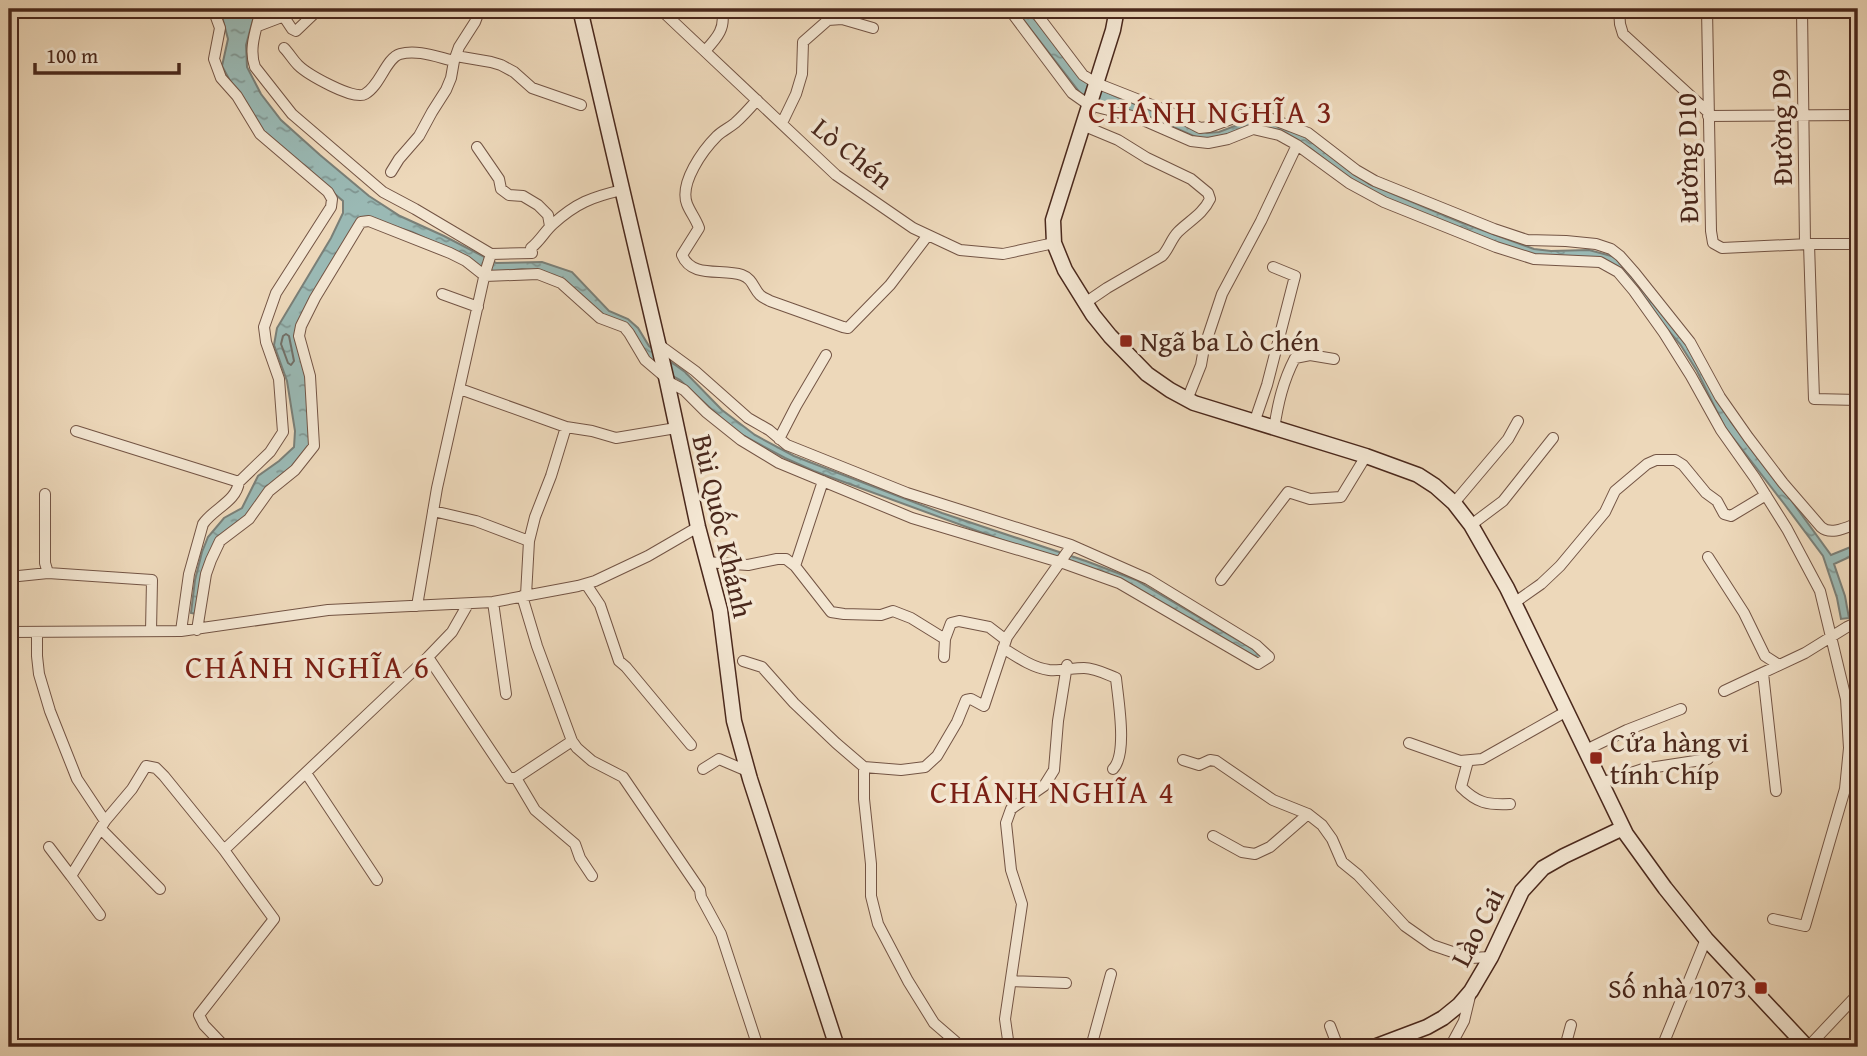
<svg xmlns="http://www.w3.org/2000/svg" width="1867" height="1056" font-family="'Gentium Book Plus',serif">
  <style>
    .water { fill: url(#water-ripples); stroke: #7a7f77; stroke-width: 2 }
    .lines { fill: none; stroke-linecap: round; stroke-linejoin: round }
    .shore { stroke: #727068; stroke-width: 2 }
    .street-casing { stroke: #735444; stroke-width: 12 }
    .secondary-casing { stroke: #4a281c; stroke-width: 17 }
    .street { stroke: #f3e6d2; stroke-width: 10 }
    .secondary { stroke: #f3e6d2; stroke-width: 14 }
    .poi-dot { fill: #8f2418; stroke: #f3e6d2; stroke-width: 2.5 }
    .labels { text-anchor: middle; stroke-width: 7; stroke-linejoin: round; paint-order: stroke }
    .street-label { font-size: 28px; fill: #4a281c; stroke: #f3e6d2 }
    .poi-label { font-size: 28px; fill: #4a281c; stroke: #f3e6d2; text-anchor: start }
    .quarter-label { font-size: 32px; letter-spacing: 2px; fill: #7a1f14; stroke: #f3e6d2 }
  </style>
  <defs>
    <pattern id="water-ripples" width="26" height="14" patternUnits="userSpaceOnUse" patternTransform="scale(1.75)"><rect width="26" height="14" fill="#9ab9b4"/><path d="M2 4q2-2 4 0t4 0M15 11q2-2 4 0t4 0" fill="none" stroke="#809692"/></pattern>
  </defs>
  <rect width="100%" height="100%" fill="#edd8ba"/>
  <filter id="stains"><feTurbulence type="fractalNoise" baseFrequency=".00286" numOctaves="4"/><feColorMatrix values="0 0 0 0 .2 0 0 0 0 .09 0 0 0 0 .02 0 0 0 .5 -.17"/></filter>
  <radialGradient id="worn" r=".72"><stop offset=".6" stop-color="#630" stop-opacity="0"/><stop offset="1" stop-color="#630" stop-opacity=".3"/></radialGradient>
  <path class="water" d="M220,9H256L246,45L247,67L261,94L281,120L320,155L369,196L400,216L444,236L496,263L542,262L572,272L609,311L628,319L638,328L649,346L685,372L722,410L755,435L794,456L942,513L1086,561L1136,580L1256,651L1263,657L1259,659L1141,591L814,471L785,458L735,431L680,380L651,364L638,344L604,317L566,282L543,271L522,269L494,272L479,267L451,250L412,232L365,217L300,320L310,415L309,444L307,451L248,516L219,539L197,614L191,613L195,580L202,552L208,537L224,518L242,508L258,476L279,461L294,447L295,431L287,381L274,345L277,328L331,238L343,213V201L268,137L241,101L222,66L228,39Z
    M1015,9H1031L1086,81L1115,96L1207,133L1219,132L1253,119L1268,120L1314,141L1369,184L1460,222L1534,249L1551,251L1589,250L1615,257L1686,339L1731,422L1791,500L1831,555L1858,544V553L1834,564L1845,596L1849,618L1841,619L1837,598L1823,556L1785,505L1724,426L1697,371L1680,344L1613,265L1532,257L1365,191L1310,148L1266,128L1205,141L1146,115L1110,106L1081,94Z"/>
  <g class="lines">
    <path class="shore" d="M286,334L289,336L294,361L291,365L288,363L281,344L283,336Z"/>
    <g class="street-casing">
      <path id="street" d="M213,9L220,28L214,59L221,78L237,96L260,134L328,192L332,199L331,207L276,293L264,327L266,342L279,379L283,432L270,452L239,482
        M261,9C257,28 248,48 255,67L292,114L383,192L415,209L491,254L532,253L531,248C540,241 545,231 553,224C576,203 592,197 622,190
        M660,9L836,175L913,228L960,250L1003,254L1054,243
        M1009,9L1072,93L1089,105L1136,117L1191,141L1208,143L1228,139L1253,129L1279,135L1297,145L1349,183L1384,202L1496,247L1534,259L1600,262L1618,272L1634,291L1664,333L1691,376L1721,430L1755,478L1787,529L1820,591L1846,699L1849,748L1845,789L1805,926L1773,919
        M1033,9L1083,75L1096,83L1167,111L1200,128L1209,127L1248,113H1256L1308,133L1356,170L1375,181L1494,229L1527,240L1566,241L1596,244L1611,249L1620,256L1635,273L1690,342L1720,397L1748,437L1783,483L1821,527C1831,536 1847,527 1858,523
        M1619,9L1620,24L1623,34L1708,112
        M1707,9L1711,231L1713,243L1722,248L1809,244H1858
        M1802,9L1805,244
        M828,20L842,19L873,28
        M258,26L279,18L284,17L292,29L296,31L319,9
        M284,48C289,53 293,60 298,65C307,74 354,101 365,94C380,86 386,58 400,54C417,49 437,57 454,61
        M705,51C717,38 727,27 721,9
        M456,56L491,62L501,65L514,72L532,88L581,105
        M757,100C750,108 743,116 735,123C729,128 722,131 717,136C703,150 679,183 687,204C690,212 696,219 699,228L682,255C692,279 722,268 742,275C753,279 753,288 760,295C763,298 767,299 770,301L843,327L848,328L890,285L928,235
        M1708,116L1858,115
        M782,123L796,94L802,74L803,42L828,20L831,9
        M1082,125L1118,140L1147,158L1191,179L1208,193L1210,199C1203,214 1189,221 1178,232C1171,239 1169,249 1162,256L1107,288L1085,303
        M477,147L499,179L501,189L509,195L523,196L538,205L548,215L550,226
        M391,172L399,159L419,136L432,112L446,90L451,78L454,61L459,47L475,22L480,9
        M1809,244L1814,399L1858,400
        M442,294L478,307
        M658,344L695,371L748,418L769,430L787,445L907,493L1071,545L1148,579L1256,645L1269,657L1258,664L1119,583L1066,564L912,518L779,463L741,440L706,412L684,390L667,381
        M460,389L566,427L592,431L616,438L676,428
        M1187,400L1201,365L1204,348L1222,294L1261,221L1297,145
        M1254,423L1267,385L1295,276L1273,267
        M1274,429C1278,403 1283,381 1295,358L1310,355L1334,359
        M76,431L239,482C236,502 214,508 203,524L189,574L181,631
        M779,439L796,406L826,355
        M823,481L795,566L831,612L844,614L881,615L893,611L911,618L945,639L944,657
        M45,494V563L48,573
        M1454,503L1508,439L1518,421
        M433,511L476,521L529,541
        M1471,525L1503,501L1553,438
        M1708,557L1744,613L1765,656L1779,665
        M706,562L748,565L777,559H786L795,566
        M9,577L48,573L152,580L151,631
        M1221,580L1288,492L1310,499L1341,497L1366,456
        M586,584L600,605L619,661L626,667L691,745
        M526,595L529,541L535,517L551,476L566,427
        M522,596L537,646L572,741L577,748L592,761L623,777L700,890L701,897L721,934L758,1047
        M493,602L506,694
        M1514,603L1541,584L1560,566L1605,512L1615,491L1647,464L1656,460H1675L1683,465L1706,493L1717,501L1724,514L1731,516L1766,495
        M417,606L437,488L485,273L491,254
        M197,630L206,574L211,560L220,541L249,519L269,491L295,470L314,446L310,376L299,336L301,326L315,298L361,222L369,221L450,253L466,261L485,276L538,274L561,283L600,318L624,327L629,333L645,360L665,377
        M9,632L181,631L328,610L493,602L578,586L595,581L648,556L698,527
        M37,632V656L39,674L50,711L77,779L105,821L132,789L146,766L156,768L164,776L224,850L428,657L452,632L468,604
        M945,639L951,623L959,621L989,627L1006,640
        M1003,648C1017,657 1033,668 1049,670C1061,671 1072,668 1084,668C1095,668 1106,674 1116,678C1118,699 1128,754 1113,769
        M428,657L509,778H516L572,741
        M743,661L762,667L794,703L836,743L864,767L901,770L925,767L937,756L957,722L966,700L971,699L984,706L1007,637L1070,548
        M1763,673L1776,791
        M1724,691L1805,653L1847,627L1858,622
        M1409,743L1460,761L1482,759L1567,711
        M1586,750L1627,730L1681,709
        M1183,760L1199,765L1210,760L1216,761L1273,800L1308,814L1322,825L1332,839L1342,862L1358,875L1405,926L1432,945L1470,958L1491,957
        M1468,761L1461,787C1477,803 1487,805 1510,804
        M864,767V799L871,864V896L878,924L908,981L934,1023L956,1042L957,1047
        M703,769L719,759L747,771
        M306,773L377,880
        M516,778L535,810L575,844L580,858L592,876
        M1601,783L1643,769L1708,759
        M101,829L160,889
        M1213,836L1242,852L1255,854L1270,847L1308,814
        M49,847L71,876
        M224,850L274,919L199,1015L204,1025L225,1047
        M100,915L71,876L105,821
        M1011,981L1066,983
        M1330,1026L1338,1047
        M1009,1047L1005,1019L1022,904L1011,870L1006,823L1011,809L1044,786L1054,770L1058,721L1067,665
        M1091,1047L1111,974
        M1450,1047L1464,1021L1470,996
        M1565,1047L1571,1025
        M1662,1047L1706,939
        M1808,1047L1857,995L1858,985"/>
    </g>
    <g class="secondary-casing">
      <path id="secondary" d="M580,9L666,377L698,527L720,610L734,721L750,779L837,1047
        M1117,9L1113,30L1053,220L1054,243L1065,270L1093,315L1110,336L1147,374L1170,390L1194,403L1366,456L1418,475L1435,486L1454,503L1471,525L1507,588L1626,834L1665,888L1706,939L1807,1047
        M1374,1047L1427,1027L1443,1018L1459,1005L1471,991L1491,957L1522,891L1543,868L1564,856L1623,828"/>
    </g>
    <use href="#street" class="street"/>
    <use href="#secondary" class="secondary"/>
  </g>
  <g class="poi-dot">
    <rect x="1119" y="334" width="14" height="14" rx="3.5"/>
    <rect x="1589" y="751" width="14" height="14" rx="3.5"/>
    <rect x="1754" y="981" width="14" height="14" rx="3.5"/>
  </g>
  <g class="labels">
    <g class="street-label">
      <text transform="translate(1781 127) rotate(-91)" y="10">Đường D9</text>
      <text transform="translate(853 153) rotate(39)" y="10">Lò Chén</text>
      <text transform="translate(1687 158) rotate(-91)" y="10">Đường D10</text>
      <text transform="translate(723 526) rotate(77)" y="10">Bùi Quốc Khánh</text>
      <text transform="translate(1477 927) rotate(-63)" y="10">Lào Cai</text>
    </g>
    <g class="poi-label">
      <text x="1140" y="351">Ngã ba Lò Chén</text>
      <text x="1610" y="752">Cửa hàng vi<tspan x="1610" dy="32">tính Chíp</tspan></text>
      <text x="1747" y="998" text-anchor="end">Số nhà 1073</text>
    </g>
    <g class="quarter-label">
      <text x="1211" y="123">CHÁNH NGHĨA 3</text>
      <text x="308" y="678">CHÁNH NGHĨA 6</text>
      <text x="1053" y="803">CHÁNH NGHĨA 4</text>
    </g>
  </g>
  <rect width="1867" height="1056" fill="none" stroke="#edd8ba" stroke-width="35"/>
  <rect x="10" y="10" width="1846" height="1035" fill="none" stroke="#4a281c" stroke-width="3.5"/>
  <rect x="18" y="18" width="1832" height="1021" fill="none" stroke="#4a281c" stroke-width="2"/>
  <path d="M35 63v10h144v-10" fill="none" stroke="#4a281c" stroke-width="3.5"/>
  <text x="46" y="63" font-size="21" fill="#4a281c" stroke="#f3e6d2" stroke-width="5" paint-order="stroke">100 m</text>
  <rect width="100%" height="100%" filter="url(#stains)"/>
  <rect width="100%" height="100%" fill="url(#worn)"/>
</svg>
